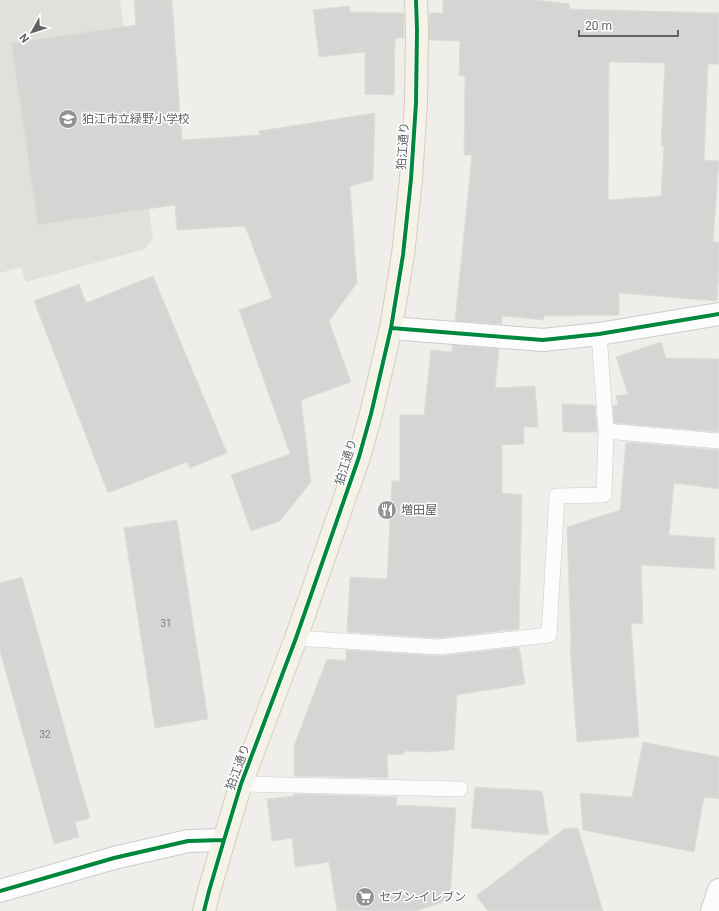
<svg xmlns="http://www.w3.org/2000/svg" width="719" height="911" font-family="Roboto,'Noto Sans JP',sans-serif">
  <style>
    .education { fill: #e2e0da }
    .building { fill: #d6d5d3; stroke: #deddd9; fill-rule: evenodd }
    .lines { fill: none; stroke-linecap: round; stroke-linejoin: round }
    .service-casing { stroke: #cbcccc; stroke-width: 16 }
    .minor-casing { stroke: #cbcccc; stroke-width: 24 }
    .primary-casing { stroke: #d7ceb8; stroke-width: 24 }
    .service { stroke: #fdfcfc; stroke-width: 15 }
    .minor { stroke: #fdfcfc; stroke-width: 22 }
    .primary { stroke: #f4f2e9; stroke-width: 22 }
    .cycleway-casing { stroke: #fff; stroke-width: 6 }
    .cycleway { stroke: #00873e; stroke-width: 4 }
    .labels { text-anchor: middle; stroke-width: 3; stroke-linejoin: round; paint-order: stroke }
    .number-label { font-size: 10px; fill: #7e8184 }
    .poi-label { font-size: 12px; fill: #5f6368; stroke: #fff; text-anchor: start }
    .street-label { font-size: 12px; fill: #5f6368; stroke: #fff }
  </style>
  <rect width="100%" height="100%" fill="#efeeea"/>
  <path class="education" d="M0,0H120L153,238L145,249L26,282L21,267L0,273Z"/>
  <path class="building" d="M134,0H172L182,140L260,135L259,131L375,113L373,180L350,186L357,283L329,321L351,382L301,400L311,482L280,521L251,531L231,475L290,454L239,310L272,298L245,226L177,230L175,205L38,225L11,43L136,25Z
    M443,0H536L570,4L569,9L719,13V64H708L704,160L719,161L713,242H719V269L717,301L619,293V315L544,316V320L502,316V324L455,321L472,155H464L465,76L459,75L460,41L429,40V13H443ZM609,62L665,63L661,146H664L661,196L608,200Z
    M349,6L350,12L404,13V38H395L394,95L365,94V52L319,57L313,10Z
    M153,276L227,453L190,468L187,462L108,493L34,301L79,284L86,303Z
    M661,342L666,358L719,359V432L614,423L613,405H618L616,396L628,394L616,357Z
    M453,345L499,349L495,388L535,386L538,427H524V444L502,445V493L522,495L519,629L438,638L347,632L350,577L387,579L392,481H400V415H424L431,350L452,352Z
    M562,404L595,405L597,432H563Z
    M626,442L719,450V489L674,483L669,535L715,538L714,569L641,565L643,623L631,624L639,737L577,742L570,646H571L567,527L620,510Z
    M177,520L208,719L155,728L124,528Z
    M22,577L90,818L75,822L79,837L54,844L0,651V583Z
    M519,647V650H520L525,684L457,695L454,750L426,752L405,751L404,754L387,755L388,778L294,776V746L327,659L346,661V650L439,656Z
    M643,742L719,757V799L704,797L694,852L583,830L580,793L632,797Z
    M475,787L542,791L549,835L471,828Z
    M294,794L397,797L396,805L456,808L450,900L416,911H337L329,862L295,867L292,838L272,841L267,799L294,796Z
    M578,828L603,911H488L476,896L564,829Z"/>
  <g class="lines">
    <g class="service-casing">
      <path id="service" d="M606,431L719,441
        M296,638L438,647L549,635L557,496L604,495L606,431L599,334
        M241,784L460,789"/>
    </g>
    <g class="minor-casing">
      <path id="minor" d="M391,328L543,340L599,334L719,314
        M0,891L114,858L188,841L224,840
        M712,911L719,890"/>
    </g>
    <g class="primary-casing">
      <path id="primary" d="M204,911L209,891L224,840L241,784L296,638L359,457L371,414L391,328L403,255L411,179L416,103L417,30L416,0"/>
    </g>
    <use href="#service" class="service"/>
    <use href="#minor" class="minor"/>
    <use href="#primary" class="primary"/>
    <g class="cycleway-casing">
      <path id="cycleway" d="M391,328L543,340L599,334L719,314
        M0,891L114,858L188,841L224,840
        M204,911L209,891L224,840L241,784L296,638L359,457L371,414L391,328L403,255L411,179L416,103L417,30L416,0"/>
    </g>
    <use href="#cycleway" class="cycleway"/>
  </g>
  <defs>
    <g id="school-disc" transform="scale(1)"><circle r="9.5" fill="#919496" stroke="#fff"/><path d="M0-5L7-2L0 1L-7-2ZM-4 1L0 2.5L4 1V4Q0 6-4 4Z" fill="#fff"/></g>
    <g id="restaurant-disc" transform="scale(1)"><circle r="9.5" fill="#919496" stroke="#fff"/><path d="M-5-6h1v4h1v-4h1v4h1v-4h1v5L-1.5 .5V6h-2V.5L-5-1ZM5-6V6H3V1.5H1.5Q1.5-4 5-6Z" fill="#fff"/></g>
    <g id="supermarket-disc" transform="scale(1)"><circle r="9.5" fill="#919496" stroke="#fff"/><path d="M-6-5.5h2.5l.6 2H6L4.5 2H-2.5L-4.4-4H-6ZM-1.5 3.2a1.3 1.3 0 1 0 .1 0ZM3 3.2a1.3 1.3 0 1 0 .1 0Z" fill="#fff"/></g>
  </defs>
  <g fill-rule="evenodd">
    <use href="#school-disc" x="68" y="119"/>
    <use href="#restaurant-disc" x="387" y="510"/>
    <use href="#supermarket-disc" x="365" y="897"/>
  </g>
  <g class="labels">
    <g class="number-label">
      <text x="166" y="627">31</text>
      <text x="45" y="738">32</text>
    </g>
    <g class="poi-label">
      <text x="82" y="123">狛江市立緑野小学校</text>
      <text x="401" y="514">増田屋</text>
      <text x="379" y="901">セブン-イレブン</text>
    </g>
    <g class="street-label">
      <text transform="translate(403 146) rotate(-86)" y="4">狛江通り</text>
      <text transform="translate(346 462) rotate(-73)" y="4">狛江通り</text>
      <text transform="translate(238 767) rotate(-70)" y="4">狛江通り</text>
    </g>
  </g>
  <g transform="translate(32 32) rotate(231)" stroke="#ffffff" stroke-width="3" paint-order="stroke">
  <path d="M0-3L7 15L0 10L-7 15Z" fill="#5f6368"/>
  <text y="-6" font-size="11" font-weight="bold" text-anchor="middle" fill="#5f6368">N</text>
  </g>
  <path d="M579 30v6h99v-6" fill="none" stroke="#5f6368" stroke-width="2"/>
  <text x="585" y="30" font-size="12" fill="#5f6368" stroke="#ffffff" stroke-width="3" paint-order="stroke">20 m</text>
</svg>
